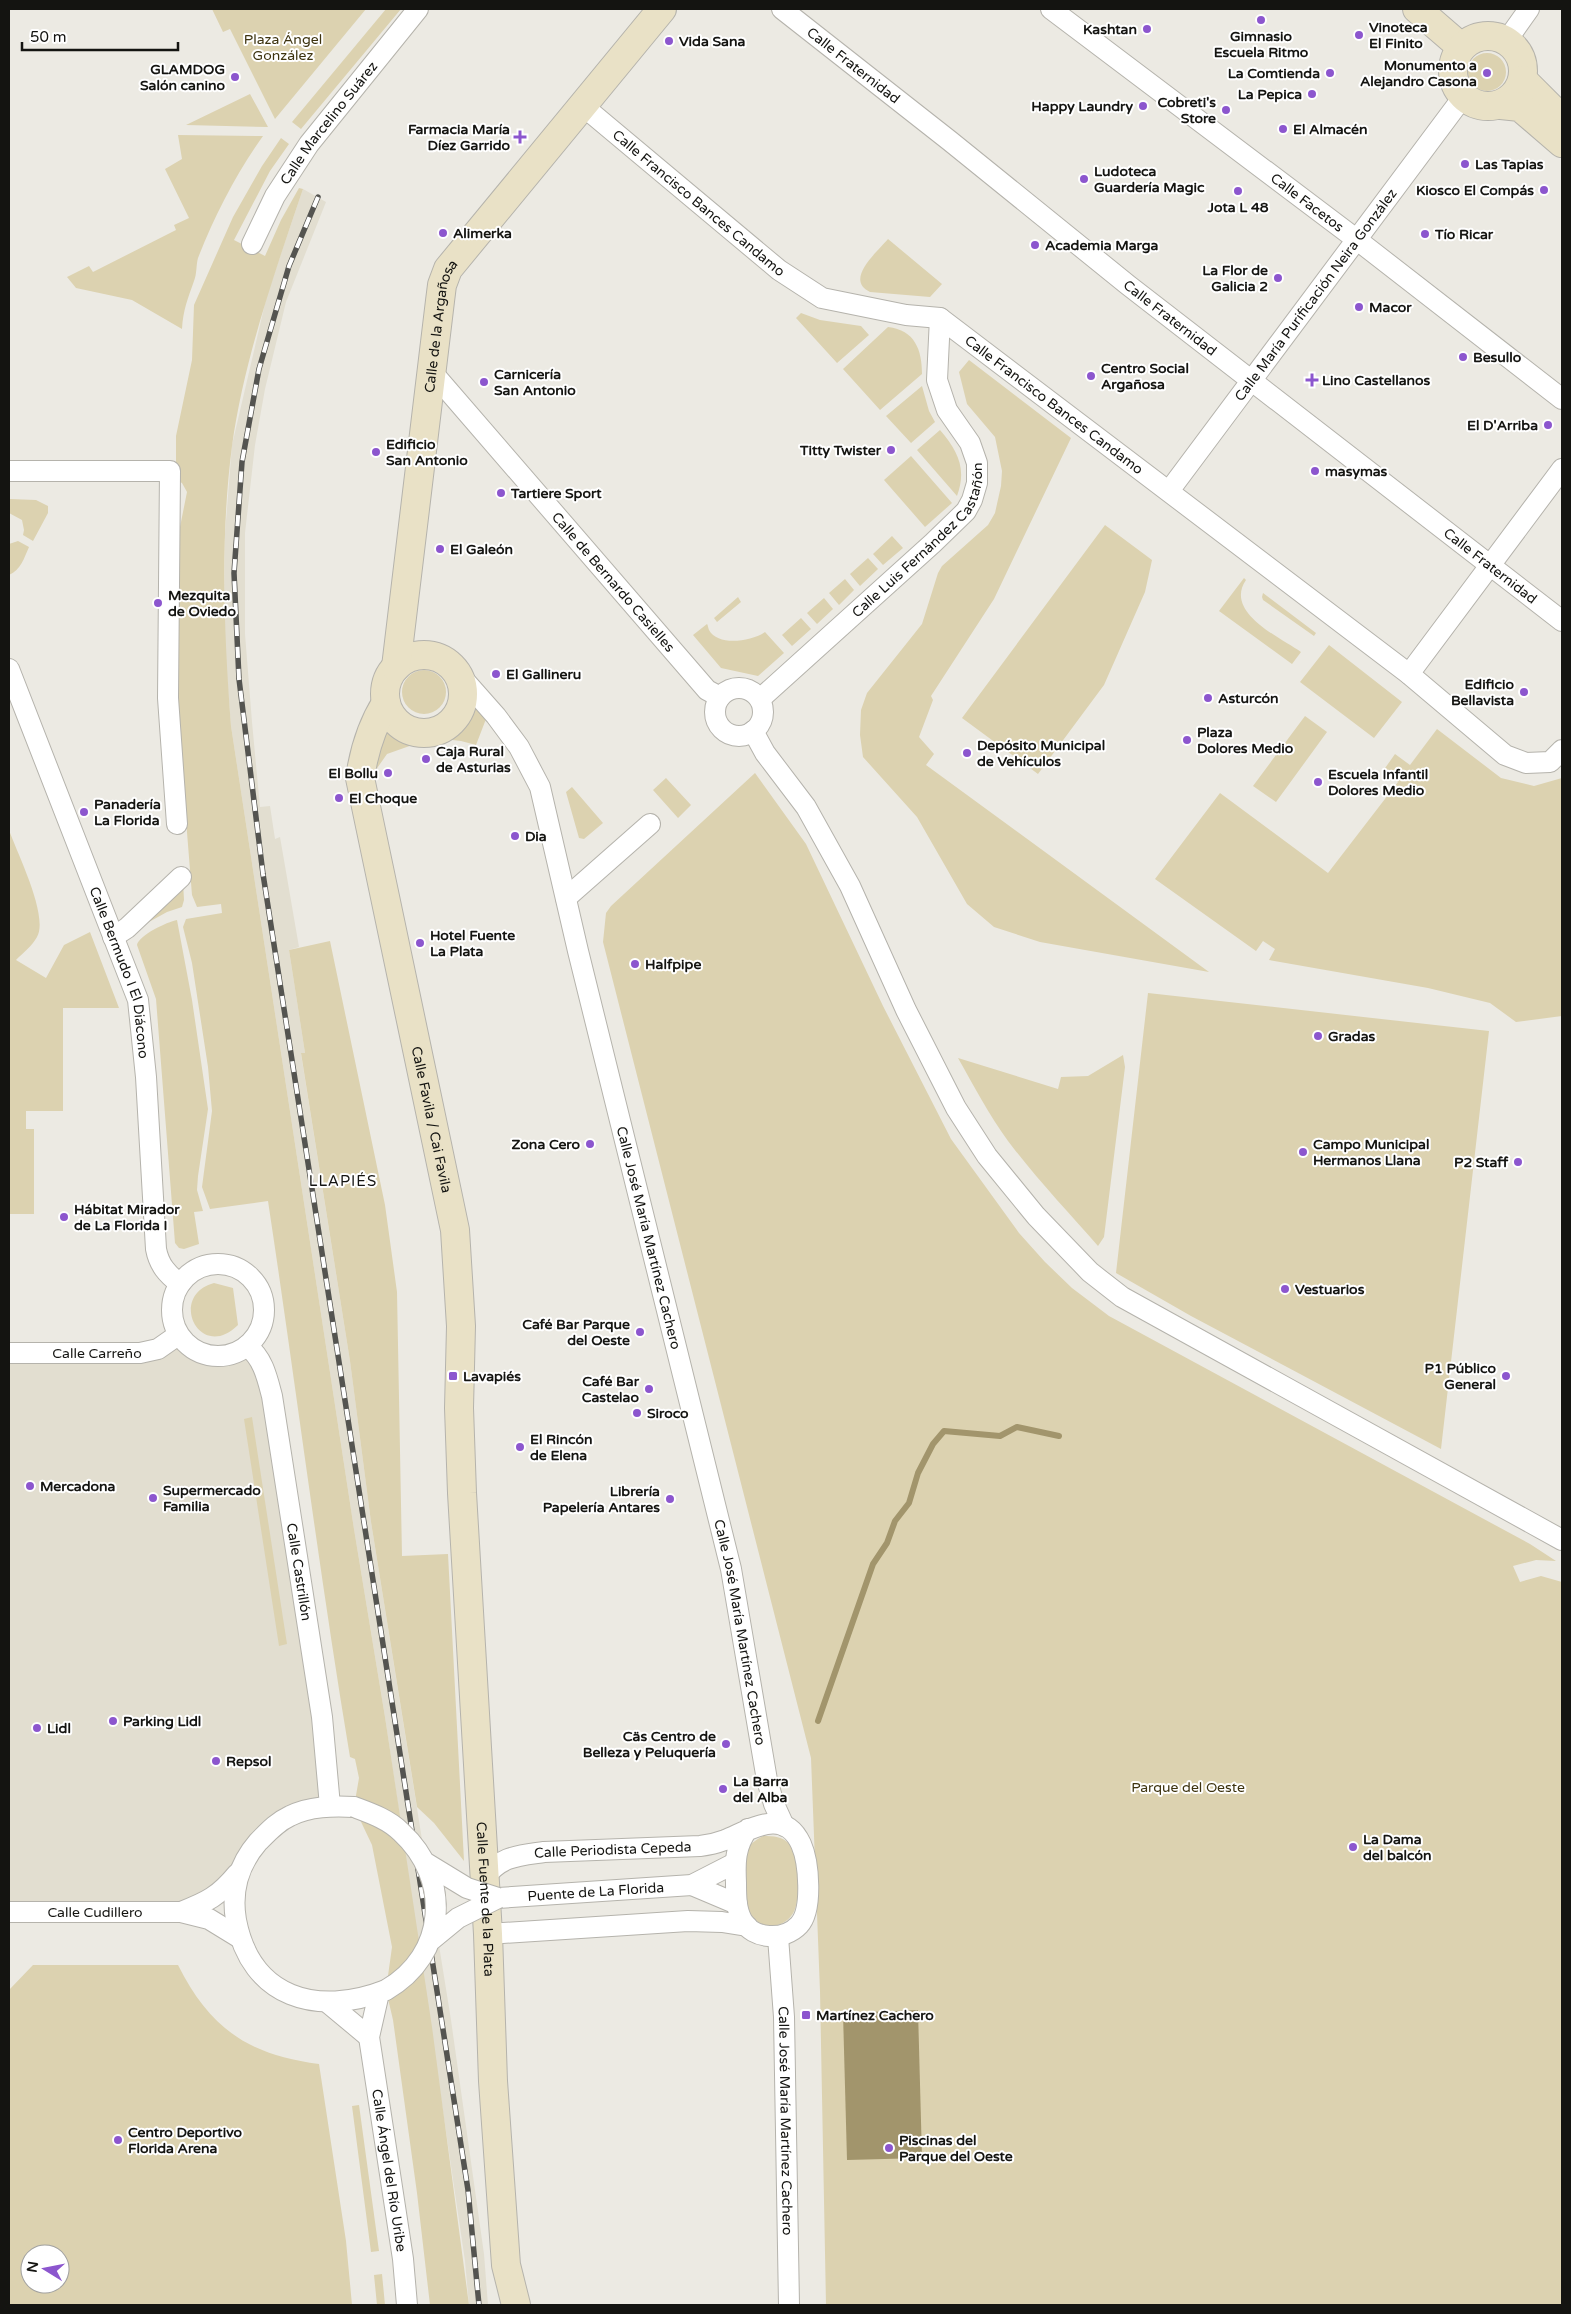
<svg xmlns="http://www.w3.org/2000/svg" width="1571" height="2314" font-family="'Varela Round',sans-serif">
  <style>
    .built { fill: #e2ded0 }
    .green { fill: #dcd2b0; fill-rule: evenodd }
    .water { fill: #a2956c }
    .lines { fill: none; stroke-linecap: round; stroke-linejoin: round }
    .stream { stroke: #a2956c; stroke-width: 6 }
    .street-casing { stroke: #b5b3ac; stroke-width: 22 }
    .secondary-casing { stroke: #b5b3ac; stroke-width: 30 }
    .street { stroke: #fff; stroke-width: 20 }
    .secondary { stroke: #e9e1c6; stroke-width: 28 }
    .rail-casing { stroke: #545450; stroke-width: 5.5 }
    .rail { stroke: #fff; stroke-width: 4; stroke-dasharray: 11; stroke-linecap: butt }
    .street-bridge-casing { stroke: #b5b3ac; stroke-width: 22; stroke-linecap: butt }
    .street-bridge { stroke: #fff; stroke-width: 20 }
    .poi-dot { fill: #8c56ce; stroke: #fff; stroke-width: 2 }
    .labels { text-anchor: middle; stroke-width: 4; stroke-linejoin: round; paint-order: stroke }
    .poi-label { font-size: 14px; font-weight: bold; fill: #141411; stroke: #fff; text-anchor: start }
    .park-label { font-size: 14px; fill: #3d330f; stroke: #fff }
    .street-label { font-size: 14px; fill: #141411; stroke: #fff }
    .neighbourhood-label { font-size: 15px; letter-spacing: 1px; fill: #141411; stroke: #fff }
  </style>
  <rect width="100%" height="100%" fill="#eceae3"/>
  <path class="built" d="M303,189L326,202L286,302L265,389L255,445L245,533V634L252,722L260,807L270,806L275,839L280,837L299,947L289,950L305,1053L301,1054L350,1361L371,1522L451,2020L484,2254L488,2305H469L465,2261L385,1717L354,1529L231,726L224,641L225,534L232,445L267,295Z
    M178,1335L187,1345L201,1354L217,1357L233,1354L247,1346L257,1355L330,1806L291,1815L207,1902L9,1912V1353H140Z"/>
  <path class="green" d="M212,9H366L275,119L230,29L223,32Z
    M386,9H401L301,129L292,122Z
    M1468 72a19 19 0 1 1 38 0a19 19 0 1 1-38 0Z
    M250,94L268,127L186,125Z
    M178,135L263,136C236,174 215,215 198,258C196,265 197,274 194,281C188,298 183,310 182,329L132,300L76,288L67,277L89,266L93,272L176,230L174,225L189,218L165,169L182,159Z
    M281,138L289,144L270,171L234,240L265,256L281,220L299,188L303,189C275,272 244,359 232,446C220,538 224,633 231,726L354,1529L385,1717L432,2027L469,2305H430L417,2193L393,2020L386,1990L392,1947L372,1845L354,1807L359,1778L355,1759L350,1757C319,1572 296,1386 268,1201L210,1209L202,1187L212,1111L208,1067L192,963L183,927L186,919L222,913L221,904L197,907L192,895L176,694L178,537L187,492L182,483L176,480V436L192,360L194,305L233,217L262,166Z
    M888,239L942,284L930,297L870,292C844,280 877,252 888,239Z
    M801,313L820,320L861,326L869,335L837,363L796,318Z
    M888,327C915,330 922,350 922,374L880,410L843,369Z
    M969,360L1071,438L994,599L931,696L933,700L919,737L934,754L926,765L1209,972L1040,942L994,927L967,904L917,817L863,757L860,735L861,710L867,693L922,624L938,573L942,566L988,525L995,513L1001,486L1002,471L995,437L967,404L959,372Z
    M922,386L929,411L935,422L911,443L886,416Z
    M940,430C958,451 967,469 957,496L917,450Z
    M911,456L952,503L925,527L884,480Z
    M10,499L36,500L48,506V513L33,541L23,535L24,530L22,520L9,513Z
    M1105,525L1152,560L1145,592L1104,685L1038,774L962,718Z
    M892,536L903,548L883,565L873,554Z
    M18,541L29,547C24,558 21,570 9,575V544Z
    M868,558L878,569L860,586L850,574Z
    M1244,578L1246,580C1224,612 1279,637 1301,652L1292,664L1219,611Z
    M845,579L854,590L839,605L829,593Z
    M1263,593L1316,633L1314,636L1263,600L1262,597Z
    M738,597L741,602L717,622L714,618Z
    M824,598L833,609L817,624L807,613Z
    M801,618L811,629L792,646L782,635Z
    M707,624C708,625 708,628 709,630C718,647 752,641 765,632L784,653L758,676L721,668L693,635Z
    M1329,645L1402,702L1374,738L1300,682Z
    M402 692a22 22 0 1 1 44 0a22 22 0 1 1-44 0Z
    M470,702L486,719L476,745L461,741L444,739V735L459,724Z
    M1305,716L1327,732L1276,802L1253,786Z
    M386,729H393L417,739L418,743L387,754L373,774L372,767Z
    M1437,729L1501,778L1534,786L1562,778V1016L1516,1022L1490,1003L1428,988L1269,960L1275,949L1263,941L1256,951L1155,879L1220,793L1328,873L1398,782L1383,771L1395,754L1410,765Z
    M755,773L806,844L883,1006L951,1139L1019,1233L1045,1262L1072,1288L1109,1316L1530,1544L1556,1561L1536,1560L1513,1566L1520,1582L1541,1576L1562,1582V2305H826L820,1991L811,1758L603,942L606,913L611,906Z
    M666,778L691,805L678,818L653,790Z
    M572,787L603,823L584,839L579,838L566,792Z
    M9,830C17,853 49,916 37,937C32,946 23,953 16,960L46,978L64,945L90,932L119,1008H63V1111H26V1129H34V1214H9Z
    M183,882L184,900L182,907L167,912L138,928Z
    M177,920L192,1000L208,1109L198,1176L197,1190L203,1211L194,1212L199,1244L184,1249L179,1248L175,1243L156,999L137,945C139,935 167,922 177,920Z
    M330,941L385,1205L397,1292L402,1556L448,1554L464,1861L434,1823L417,1807L371,1522L350,1361L301,1053H305L289,950Z
    M1148,993L1489,1031L1441,1449L1191,1316L1116,1273Z
    M1123,1055L1125,1067L1104,1237L1098,1246C1068,1212 1036,1178 1008,1141C989,1115 974,1086 958,1058L1058,1089L1061,1077L1088,1076Z
    M214,1283L233,1288L238,1325C200,1363 167,1296 214,1283Z
    M252,1417L287,1644L279,1646L244,1419Z
    M763,1836C773,1836 783,1836 790,1845C799,1857 800,1896 795,1909C788,1928 763,1932 752,1916C743,1904 741,1865 746,1852C749,1844 756,1840 763,1836Z
    M33,1965H178C210,2029 249,2055 319,2064L346,2241L352,2305H9V1990ZM30,2254H60V2284H30Z
    M359,2105L379,2251L371,2252L352,2106Z
    M382,2274L385,2305H377L374,2275Z"/>
  <path class="water" d="M918,2010L922,2158L847,2160L843,2013Z"/>
  <g class="lines">
    <path class="stream" d="M818,1721L873,1564L887,1543L895,1521L909,1503L918,1473L933,1444L944,1431L1000,1436L1017,1427L1059,1436"/>
    <g class="street-casing">
      <g id="street">
        <path id="s1" d="M782,9L950,141L1128,285L1562,621"/>
        <path id="s2" d="M1051,9L1356,239L1562,399"/>
        <path d="M1507,40L1529,9"/>
        <path id="s3" d="M583,106L779,270L822,298L906,315L940,318L1409,674L1505,755L1526,763L1550,762L1562,750"/>
        <path id="s4" d="M252,244L275,196L309,144L418,9"/>
        <path id="s5" d="M433,373L707,690L720,697"/>
        <path d="M9,471H170L168,698L177,824"/>
        <path id="s6" d="M1169,491L1463,97"/>
        <path id="s7" d="M9,669L138,1000L146,1077L156,1249C159,1265 167,1274 180,1284"/>
        <path id="s8" d="M458,673L496,716L519,747L540,787L578,951L731,1569L767,1780L774,1804L784,1826"/>
        <path d="M1409,674L1562,469"/>
        <circle cx="739" cy="712" r="24"/>
        <path id="s9" d="M760,699L933,543L966,511L972,500L977,483V463L970,443L947,410L937,380L940,318"/>
        <path d="M753,731L765,753L806,807L850,886L906,1010L956,1108L987,1156L1036,1216L1090,1272L1122,1297L1562,1540"/>
        <path d="M566,898L650,824"/>
        <path d="M113,937L127,928L181,877"/>
        <circle cx="218" cy="1310" r="46"/>
        <path id="s10" d="M247,1346C263,1358 267,1377 272,1396L322,1717L330,1806"/>
        <path id="s11" d="M9,1353H140L158,1349L178,1335"/>
        <path d="M354,1807C333,1806 310,1806 290,1816C277,1822 268,1832 258,1842C239,1864 231,1891 236,1920C251,1998 317,2017 386,1990"/>
        <path id="s12" d="M483,1879C501,1856 516,1856 544,1852L700,1846C709,1845 717,1843 725,1840C752,1829 784,1807 801,1844C809,1862 813,1910 799,1925C784,1941 753,1940 742,1920C736,1909 736,1896 736,1883C735,1862 735,1846 748,1829"/>
        <path d="M692,1885L737,1904"/>
        <path id="s13" d="M498,1898L692,1885L735,1863"/>
        <path id="s14" d="M9,1912H181L209,1919L240,1938"/>
        <path d="M181,1912C207,1902 219,1896 237,1874"/>
        <path d="M488,1934L688,1921L722,1922L747,1926"/>
        <path id="s15" d="M778,1937L784,2017L789,2305"/>
        <path id="s16" d="M379,1993L369,2037L403,2259L407,2305"/>
        <path d="M327,2002L369,2037"/>
      </g>
    </g>
    <g class="secondary-casing">
      <g id="secondary">
        <path d="M1417,9L1461,47"/>
        <circle cx="1488" cy="71" r="35"/>
        <path d="M1523,80L1562,119"/>
        <path d="M1501,105L1520,107L1562,143"/>
        <circle cx="424" cy="694" r="39"/>
        <path id="s17" d="M396,667L440,301L442,285L448,269L662,9"/>
        <path id="s18" d="M386,703C371,727 364,750 360,778L455,1230L461,1326L459,1408L462,1493L488,1934L493,2081L506,2265L516,2305"/>
      </g>
    </g>
    <use href="#street" class="street"/>
    <use href="#secondary" class="secondary"/>
    <g class="rail-casing">
      <path id="rail" d="M318,197L289,266L259,369L242,462L234,573L239,679L263,874L468,2190L479,2305"/>
    </g>
    <use href="#rail" class="rail"/>
    <g class="street-bridge-casing">
      <path id="street-bridge" d="M354,1807C370,1813 388,1819 401,1832C452,1879 447,1955 386,1990
        M426,1863L467,1888L498,1898
        M430,1941L458,1918L498,1898"/>
    </g>
    <use href="#street-bridge" class="street-bridge"/>
  </g>
  <g class="poi-dot">
    <circle cx="1261" cy="20" r="5"/>
    <circle cx="1147" cy="29" r="5"/>
    <circle cx="1359" cy="35" r="5"/>
    <circle cx="669" cy="41" r="5"/>
    <circle cx="1330" cy="73" r="5"/>
    <circle cx="1487" cy="73" r="5"/>
    <circle cx="235" cy="77" r="5"/>
    <circle cx="1312" cy="94" r="5"/>
    <circle cx="1143" cy="106" r="5"/>
    <circle cx="1226" cy="110" r="5"/>
    <circle cx="1283" cy="129" r="5"/>
    <path d="M517.5 129.5h5v5h5v5h-5v5h-5v-5h-5v-5h5z"/>
    <circle cx="1465" cy="164" r="5"/>
    <circle cx="1084" cy="179" r="5"/>
    <circle cx="1544" cy="190" r="5"/>
    <circle cx="1238" cy="191" r="5"/>
    <circle cx="443" cy="233" r="5"/>
    <circle cx="1425" cy="234" r="5"/>
    <circle cx="1035" cy="245" r="5"/>
    <circle cx="1278" cy="278" r="5"/>
    <circle cx="1359" cy="307" r="5"/>
    <circle cx="1463" cy="357" r="5"/>
    <circle cx="1091" cy="376" r="5"/>
    <path d="M1309.5 372.5h5v5h5v5h-5v5h-5v-5h-5v-5h5z"/>
    <circle cx="484" cy="382" r="5"/>
    <circle cx="1548" cy="425" r="5"/>
    <circle cx="891" cy="450" r="5"/>
    <circle cx="376" cy="452" r="5"/>
    <circle cx="1315" cy="471" r="5"/>
    <circle cx="501" cy="493" r="5"/>
    <circle cx="440" cy="549" r="5"/>
    <circle cx="158" cy="603" r="5"/>
    <circle cx="496" cy="674" r="5"/>
    <circle cx="1524" cy="692" r="5"/>
    <circle cx="1208" cy="698" r="5"/>
    <circle cx="1187" cy="740" r="5"/>
    <circle cx="967" cy="753" r="5"/>
    <circle cx="426" cy="759" r="5"/>
    <circle cx="388" cy="773" r="5"/>
    <circle cx="1318" cy="782" r="5"/>
    <circle cx="339" cy="798" r="5"/>
    <circle cx="84" cy="812" r="5"/>
    <circle cx="515" cy="836" r="5"/>
    <circle cx="420" cy="943" r="5"/>
    <circle cx="635" cy="964" r="5"/>
    <circle cx="1318" cy="1036" r="5"/>
    <circle cx="590" cy="1144" r="5"/>
    <circle cx="1303" cy="1152" r="5"/>
    <circle cx="1518" cy="1162" r="5"/>
    <circle cx="64" cy="1217" r="5"/>
    <circle cx="1285" cy="1289" r="5"/>
    <circle cx="640" cy="1332" r="5"/>
    <rect x="448" y="1371" width="10" height="10" rx="2.5"/>
    <circle cx="1506" cy="1376" r="5"/>
    <circle cx="649" cy="1389" r="5"/>
    <circle cx="637" cy="1413" r="5"/>
    <circle cx="520" cy="1447" r="5"/>
    <circle cx="30" cy="1486" r="5"/>
    <circle cx="153" cy="1498" r="5"/>
    <circle cx="670" cy="1499" r="5"/>
    <circle cx="113" cy="1721" r="5"/>
    <circle cx="37" cy="1728" r="5"/>
    <circle cx="726" cy="1744" r="5"/>
    <circle cx="216" cy="1761" r="5"/>
    <circle cx="723" cy="1789" r="5"/>
    <circle cx="1353" cy="1847" r="5"/>
    <rect x="801" y="2010" width="10" height="10" rx="2.5"/>
    <circle cx="118" cy="2140" r="5"/>
    <circle cx="889" cy="2148" r="5"/>
  </g>
  <g class="labels">
    <g class="poi-label">
      <text x="1369" y="32">Vinoteca<tspan x="1369" dy="16">El Finito</tspan></text>
      <text x="1137" y="34" text-anchor="end">Kashtan</text>
      <text x="1261" y="41" text-anchor="middle">Gimnasio<tspan x="1261" dy="16">Escuela Ritmo</tspan></text>
      <text x="679" y="46">Vida Sana</text>
      <text x="1477" y="70" text-anchor="end">Monumento a<tspan x="1477" dy="16">Alejandro Casona</tspan></text>
      <text x="225" y="74" text-anchor="end">GLAMDOG<tspan x="225" dy="16">Salón canino</tspan></text>
      <text x="1320" y="78" text-anchor="end">La Comtienda</text>
      <text x="1302" y="99" text-anchor="end">La Pepica</text>
      <text x="1216" y="107" text-anchor="end">Cobreti's<tspan x="1216" dy="16">Store</tspan></text>
      <text x="1133" y="111" text-anchor="end">Happy Laundry</text>
      <text x="510" y="134" text-anchor="end">Farmacia María<tspan x="510" dy="16">Díez Garrido</tspan></text>
      <text x="1293" y="134">El Almacén</text>
      <text x="1475" y="169">Las Tapias</text>
      <text x="1094" y="176">Ludoteca<tspan x="1094" dy="16">Guardería Magic</tspan></text>
      <text x="1534" y="195" text-anchor="end">Kiosco El Compás</text>
      <text x="1238" y="212" text-anchor="middle">Jota L 48</text>
      <text x="453" y="238">Alimerka</text>
      <text x="1435" y="239">Tío Ricar</text>
      <text x="1045" y="250">Academia Marga</text>
      <text x="1268" y="275" text-anchor="end">La Flor de<tspan x="1268" dy="16">Galicia 2</tspan></text>
      <text x="1369" y="312">Macor</text>
      <text x="1473" y="362">Besullo</text>
      <text x="1101" y="373">Centro Social<tspan x="1101" dy="16">Argañosa</tspan></text>
      <text x="494" y="379">Carnicería<tspan x="494" dy="16">San Antonio</tspan></text>
      <text x="1322" y="385">Lino Castellanos</text>
      <text x="1538" y="430" text-anchor="end">El D'Arriba</text>
      <text x="386" y="449">Edificio<tspan x="386" dy="16">San Antonio</tspan></text>
      <text x="881" y="455" text-anchor="end">Titty Twister</text>
      <text x="1325" y="476">masymas</text>
      <text x="511" y="498">Tartiere Sport</text>
      <text x="450" y="554">El Galeón</text>
      <text x="168" y="600">Mezquita<tspan x="168" dy="16">de Oviedo</tspan></text>
      <text x="506" y="679">El Gallineru</text>
      <text x="1514" y="689" text-anchor="end">Edificio<tspan x="1514" dy="16">Bellavista</tspan></text>
      <text x="1218" y="703">Asturcón</text>
      <text x="1197" y="737">Plaza<tspan x="1197" dy="16">Dolores Medio</tspan></text>
      <text x="977" y="750">Depósito Municipal<tspan x="977" dy="16">de Vehículos</tspan></text>
      <text x="436" y="756">Caja Rural<tspan x="436" dy="16">de Asturias</tspan></text>
      <text x="378" y="778" text-anchor="end">El Bollu</text>
      <text x="1328" y="779">Escuela Infantil<tspan x="1328" dy="16">Dolores Medio</tspan></text>
      <text x="349" y="803">El Choque</text>
      <text x="94" y="809">Panadería<tspan x="94" dy="16">La Florida</tspan></text>
      <text x="525" y="841">Dia</text>
      <text x="430" y="940">Hotel Fuente<tspan x="430" dy="16">La Plata</tspan></text>
      <text x="645" y="969">Halfpipe</text>
      <text x="1328" y="1041">Gradas</text>
      <text x="580" y="1149" text-anchor="end">Zona Cero</text>
      <text x="1313" y="1149">Campo Municipal<tspan x="1313" dy="16">Hermanos Llana</tspan></text>
      <text x="1508" y="1167" text-anchor="end">P2 Staff</text>
      <text x="74" y="1214">Hábitat Mirador<tspan x="74" dy="16">de La Florida I</tspan></text>
      <text x="1295" y="1294">Vestuarios</text>
      <text x="630" y="1329" text-anchor="end">Café Bar Parque<tspan x="630" dy="16">del Oeste</tspan></text>
      <text x="1496" y="1373" text-anchor="end">P1 Público<tspan x="1496" dy="16">General</tspan></text>
      <text x="463" y="1381">Lavapiés</text>
      <text x="639" y="1386" text-anchor="end">Café Bar<tspan x="639" dy="16">Castelao</tspan></text>
      <text x="647" y="1418">Siroco</text>
      <text x="530" y="1444">El Rincón<tspan x="530" dy="16">de Elena</tspan></text>
      <text x="40" y="1491">Mercadona</text>
      <text x="163" y="1495">Supermercado<tspan x="163" dy="16">Familia</tspan></text>
      <text x="660" y="1496" text-anchor="end">Librería<tspan x="660" dy="16">Papelería Antares</tspan></text>
      <text x="123" y="1726">Parking Lidl</text>
      <text x="47" y="1733">Lidl</text>
      <text x="716" y="1741" text-anchor="end">Cäs Centro de<tspan x="716" dy="16">Belleza y Peluquería</tspan></text>
      <text x="226" y="1766">Repsol</text>
      <text x="733" y="1786">La Barra<tspan x="733" dy="16">del Alba</tspan></text>
      <text x="1363" y="1844">La Dama<tspan x="1363" dy="16">del balcón</tspan></text>
      <text x="816" y="2020">Martínez Cachero</text>
      <text x="128" y="2137">Centro Deportivo<tspan x="128" dy="16">Florida Arena</tspan></text>
      <text x="899" y="2145">Piscinas del<tspan x="899" dy="16">Parque del Oeste</tspan></text>
    </g>
    <g class="park-label">
      <text x="283" y="44">Plaza Ángel<tspan x="283" dy="16">González</tspan></text>
      <text x="1188" y="1792">Parque del Oeste</text>
    </g>
    <g class="street-label">
      <text dy="5" stroke="none"><textPath href="#s1" startOffset="91">Calle Fraternidad</textPath></text>
      <text dy="5" stroke="none"><textPath href="#s4" startOffset="144">Calle Marcelino Suárez</textPath></text>
      <text dy="5" stroke="none"><textPath href="#s3" startOffset="151">Calle Francisco Bances Candamo</textPath></text>
      <text dy="5" stroke="none"><textPath href="#s2" startOffset="321">Calle Facetos</textPath></text>
      <text dy="5" stroke="none"><textPath href="#s6" startOffset="245">Calle María Purificación Neira González</textPath></text>
      <text dy="5" stroke="none"><textPath href="#s1" startOffset="496">Calle Fraternidad</textPath></text>
      <text dy="5" stroke="none"><textPath href="#s17" startOffset="344">Calle de la Argañosa</textPath></text>
      <text dy="5" stroke="none"><textPath href="#s3" startOffset="570">Calle Francisco Bances Candamo</textPath></text>
      <text dy="5" stroke="none"><textPath href="#s9" startOffset="228">Calle Luis Fernández Castañón</textPath></text>
      <text dy="5" stroke="none"><textPath href="#s1" startOffset="901">Calle Fraternidad</textPath></text>
      <text dy="5" stroke="none"><textPath href="#s5" startOffset="276">Calle de Bernardo Casielles</textPath></text>
      <text dy="5" stroke="none"><textPath href="#s7" startOffset="324">Calle Bermudo I El Diácono</textPath></text>
      <text dy="5" stroke="none"><textPath href="#s18" startOffset="429">Calle Favila / Cai Favila</textPath></text>
      <text dy="5" stroke="none"><textPath href="#s8" startOffset="605">Calle José María Martínez Cachero</textPath></text>
      <text dy="5" stroke="none"><textPath href="#s11" startOffset="88">Calle Carreño</textPath></text>
      <text dy="5" stroke="none"><textPath href="#s10" startOffset="235">Calle Castrillón</textPath></text>
      <text dy="5" stroke="none"><textPath href="#s8" startOffset="1010">Calle José María Martínez Cachero</textPath></text>
      <text dy="5" stroke="none"><textPath href="#s12" startOffset="138">Calle Periodista Cepeda</textPath></text>
      <text dy="5" stroke="none"><textPath href="#s13" startOffset="98">Puente de La Florida</textPath></text>
      <text dy="5" stroke="none"><textPath href="#s18" startOffset="1212">Calle Fuente de la Plata</textPath></text>
      <text dy="5" stroke="none"><textPath href="#s14" startOffset="86">Calle Cudillero</textPath></text>
      <text dy="5" stroke="none"><textPath href="#s15" startOffset="184">Calle José María Martínez Cachero</textPath></text>
      <text dy="5" stroke="none"><textPath href="#s16" startOffset="180">Calle Ángel del Río Uribe</textPath></text>
    </g>
    <g class="neighbourhood-label">
      <text x="343" y="1186">LLAPIÉS</text>
    </g>
  </g>
  <rect width="1571" height="2314" fill="none" stroke="#141411" stroke-width="20"/>
  <g transform="translate(45 2269) rotate(280)"><circle r="24" fill="#ffffff" stroke="#a1a1a0"/>
  <path d="M0-4L9 19L0 12L-9 19Z" fill="#8c56ce"/>
  <text y="-8" font-size="14" font-weight="bold" text-anchor="middle" fill="#141411">N</text>
  </g>
  <path d="M22 42v8h156v-8" fill="none" stroke="#141411" stroke-width="2.5"/>
  <text x="30" y="42" font-size="15" fill="#141411" stroke="#ffffff" stroke-width="4" paint-order="stroke">50 m</text>
</svg>
